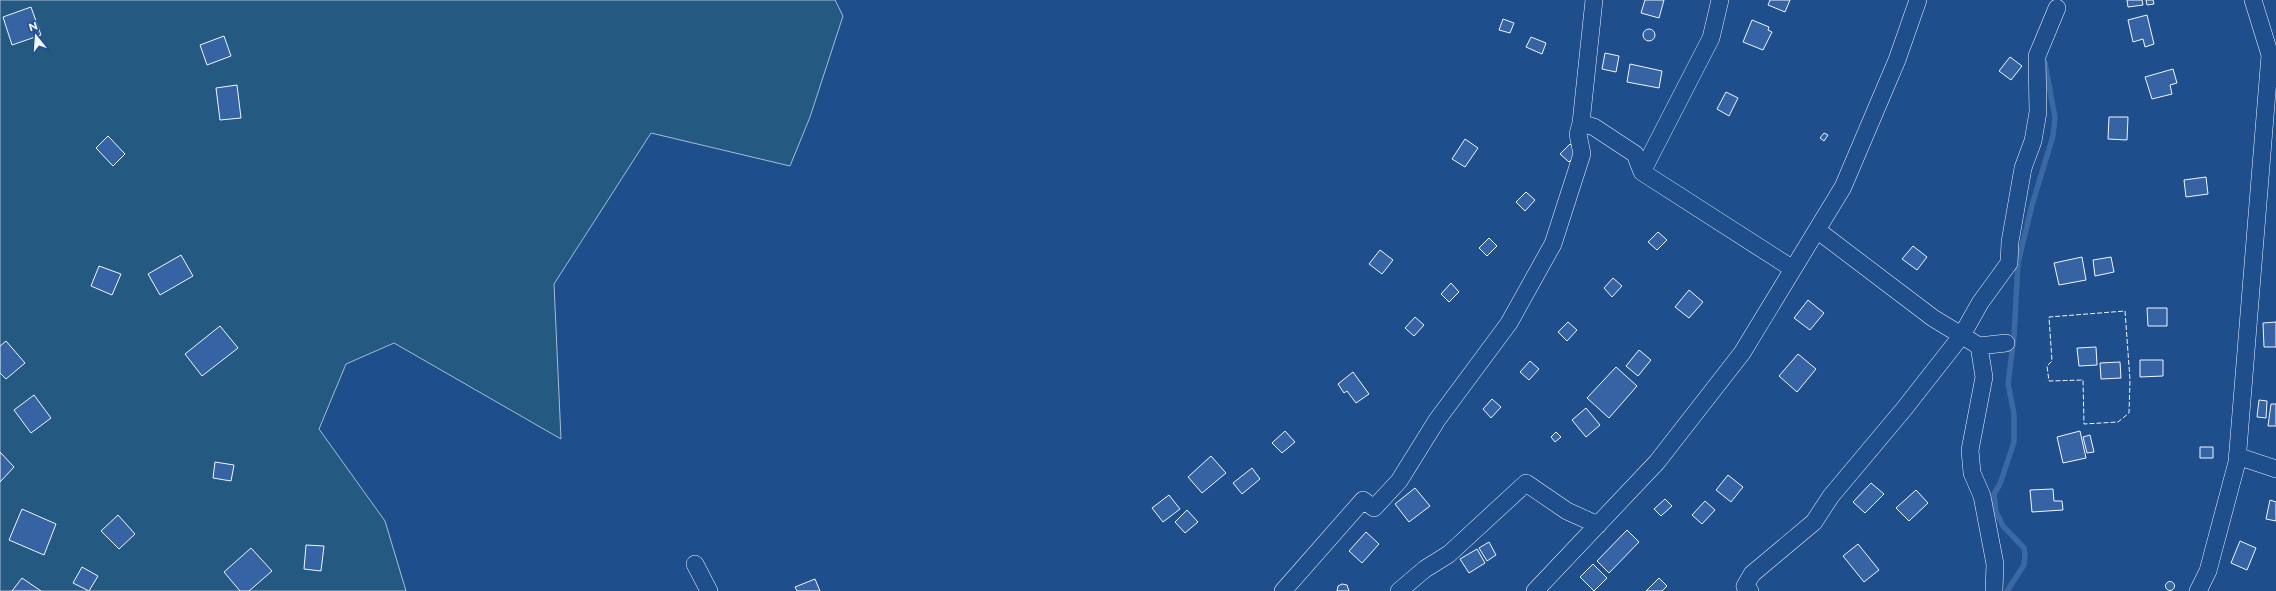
<svg xmlns="http://www.w3.org/2000/svg" width="2276" height="591" font-family="Montserrat,sans-serif">
  <style>
    .green { fill: #245a82; stroke: #a8bbd7 }
    .lines { fill: none; stroke-linecap: round; stroke-linejoin: round }
    .stream { stroke: #3b69a3; stroke-width: 5.5 }
    .building { fill: #3563a3; stroke: #f2f6ff }
    .minor-casing { stroke: #f2f6ff; stroke-width: 18 }
    .minor { stroke: #1f4e8c; stroke-width: 17 }
    .fence { stroke: #f2f6ff; stroke-width: 1; stroke-dasharray: 5 2; stroke-linecap: butt }
  </style>
  <rect width="100%" height="100%" fill="#1f4e8c"/>
  <path class="green" d="M0,0H835L843,16L810,117L790,166L651,133L554,284L561,439L394,343L346,364L319,429L385,521L406,591H0Z"/>
  <g class="lines">
    <path class="stream" d="M2007,591L2024,565L2025,554L2024,548L2003,526L1996,512L1994,494L2000,484L2014,442V414L2008,384L2014,336L2018,263L2032,205L2053,136L2055,118L2045,63"/>
  </g>
  <path class="building" d="M1645,0H1664L1659,18L1641,13Z
    M1770,0H1790L1785,12L1768,5Z
    M2127,0H2142L2143,5L2128,7Z
    M2146,0H2153L2154,4L2147,5Z
    M31,7L41,35L12,45L3,17Z
    M2147,15L2154,44L2145,47L2143,39L2133,42L2128,20Z
    M1503,19L1514,23L1510,33L1499,30Z
    M1752,20L1769,27L1768,30L1772,32L1763,50L1743,42Z
    M1643 35a6 6 0 1 1 12 0a6 6 0 1 1-12 0Z
    M224,36L231,56L207,65L200,45Z
    M1531,37L1546,43L1542,54L1526,47Z
    M1605,53L1619,56L1616,72L1602,69Z
    M2010,57L2022,66L2011,80L1999,71Z
    M1630,64L1662,71L1659,88L1627,82Z
    M2173,69L2177,83L2170,85L2172,94L2152,99L2145,77Z
    M237,85L241,118L220,120L216,88Z
    M1726,92L1738,98L1729,116L1717,109Z
    M2109,117H2128L2127,140L2108,139Z
    M1824,133L1828,135L1824,141L1820,138Z
    M108,136L125,154L113,166L96,148Z
    M1465,139L1478,148L1465,167L1452,159Z
    M1570,144L1579,152L1569,162L1560,154Z
    M2206,177L2208,194L2186,197L2184,180Z
    M1526,192L1535,200L1525,211L1516,202Z
    M1658,232L1667,240L1657,250L1648,242Z
    M1489,238L1497,246L1487,256L1479,248Z
    M1913,246L1927,257L1917,270L1902,259Z
    M1380,250L1393,260L1382,274L1369,264Z
    M181,255L193,276L160,295L148,274Z
    M2082,257L2086,280L2059,285L2054,263Z
    M2111,257L2114,272L2095,276L2093,260Z
    M99,266L121,274L112,295L91,286Z
    M1613,278L1622,286L1612,297L1604,288Z
    M1451,283L1459,292L1449,302L1441,294Z
    M1689,290L1703,302L1689,318L1675,307Z
    M1808,300L1824,313L1810,330L1794,318Z
    M2147,308H2167V326H2148Z
    M1415,317L1424,325L1414,336L1405,328Z
    M1568,322L1577,330L1567,341L1558,332Z
    M2276,322V347H2264L2263,323Z
    M220,326L238,348L202,376L185,354Z
    M6,341L25,363L6,379L0,373V346Z
    M2096,347L2097,365L2079,366L2077,348Z
    M1639,350L1651,360L1638,376L1626,366Z
    M1798,354L1816,369L1797,392L1779,376Z
    M2140,360H2163V376L2140,377Z
    M1530,361L1539,369L1529,380L1520,372Z
    M2120,362L2121,378L2101,379L2100,363Z
    M1616,367L1637,386L1609,418L1587,398Z
    M1353,372L1369,394L1356,403L1347,391L1344,393L1338,384Z
    M34,395L51,418L31,433L14,410Z
    M1492,399L1501,407L1491,418L1483,409Z
    M2259,400L2267,401L2266,418L2257,417Z
    M2271,404H2276V426H2268Z
    M1586,408L1600,425L1586,437L1572,420Z
    M1285,431L1295,442L1282,453L1272,443Z
    M2080,431L2086,458L2063,463L2057,437Z
    M1556,432L1561,437L1555,442L1551,437Z
    M2090,435L2094,452L2087,453L2083,437Z
    M2200,447H2213V458H2200Z
    M0,452L14,467L0,482Z
    M1211,456L1226,473L1202,493L1188,477Z
    M215,462L234,465L231,481L213,478Z
    M1252,468L1260,479L1242,494L1233,483Z
    M1728,475L1743,487L1731,502L1716,490Z
    M1871,483L1884,494L1865,513L1853,502Z
    M1415,488L1430,506L1409,522L1395,504Z
    M2053,489L2054,501H2062L2063,510L2032,512L2030,490Z
    M1916,490L1928,503L1909,521L1896,508Z
    M1169,495L1180,509L1163,522L1152,508Z
    M1665,499L1672,506L1661,516L1654,509Z
    M2270,500L2276,502V521L2266,519Z
    M1705,501L1715,510L1702,524L1692,515Z
    M22,509L56,524L44,555L9,540Z
    M1187,510L1198,522L1185,533L1175,522Z
    M118,515L135,534L119,549L101,531Z
    M1627,530L1639,542L1609,573L1597,561Z
    M1366,532L1379,544L1362,563L1349,551Z
    M2240,541L2256,548L2247,570L2231,563Z
    M1489,542L1496,555L1487,561L1479,548Z
    M1858,544L1879,570L1864,582L1843,556Z
    M306,545L324,546L321,571L304,569Z
    M251,548L272,571L249,591H240L224,572Z
    M1477,549L1485,563L1469,573L1460,559Z
    M1593,564L1607,578L1594,591L1580,577Z
    M82,567L98,576L89,591L73,583Z
    M22,578L41,591H12Z
    M1659,578L1667,586L1662,591H1646Z
    M815,579L820,591H797L795,587Z
    M2165.5 586a4.5 4.5 0 1 1 9 0a4.5 4.5 0 1 1-9 0Z
    M1342,584L1347,585L1349,591H1337L1338,586Z"/>
  <g class="lines">
    <g class="minor-casing">
      <path id="minor" d="M1720,0L1711,38L1642,172L1793,269
        M1581,123L1594,0
        M1817,230L1933,318L1979,346L2006,343
        M1979,346L1984,377L1970,450L1972,473L1982,496L1995,564L1994,591
        M2237,456L2276,469
        M695,564L709,591
        M1283,591L1363,500L1374,508L1399,481L1437,420L1509,323L1553,244L1582,154L1578,134L1581,123L1594,127L1635,154L1642,172
        M1399,591L1425,569L1449,554L1526,483L1567,511L1598,525
        M1535,591L1657,462L1742,353L1843,187L1897,60L1918,0
        M1750,591L1745,586L1752,574L1814,522L1831,496L1904,409L1962,335L1980,303L2009,263L2010,242L2023,168L2033,141L2038,112L2037,56L2057,8
        M2198,591L2208,571L2237,462L2270,55L2253,0"/>
    </g>
    <use href="#minor" class="minor"/>
    <path class="fence" d="M2125,311L2130,380L2129,413L2118,422L2084,424L2083,380L2049,381L2047,366L2052,361L2049,317Z"/>
  </g>
  <g transform="translate(36 36) rotate(343)" stroke="#1f4e8c" stroke-width="3" paint-order="stroke">
  <path d="M0-3L7 15L0 10L-7 15Z" fill="#f2f6ff"/>
  <text y="-6" font-size="11" font-weight="bold" text-anchor="middle" fill="#f2f6ff">N</text>
  </g>
</svg>
